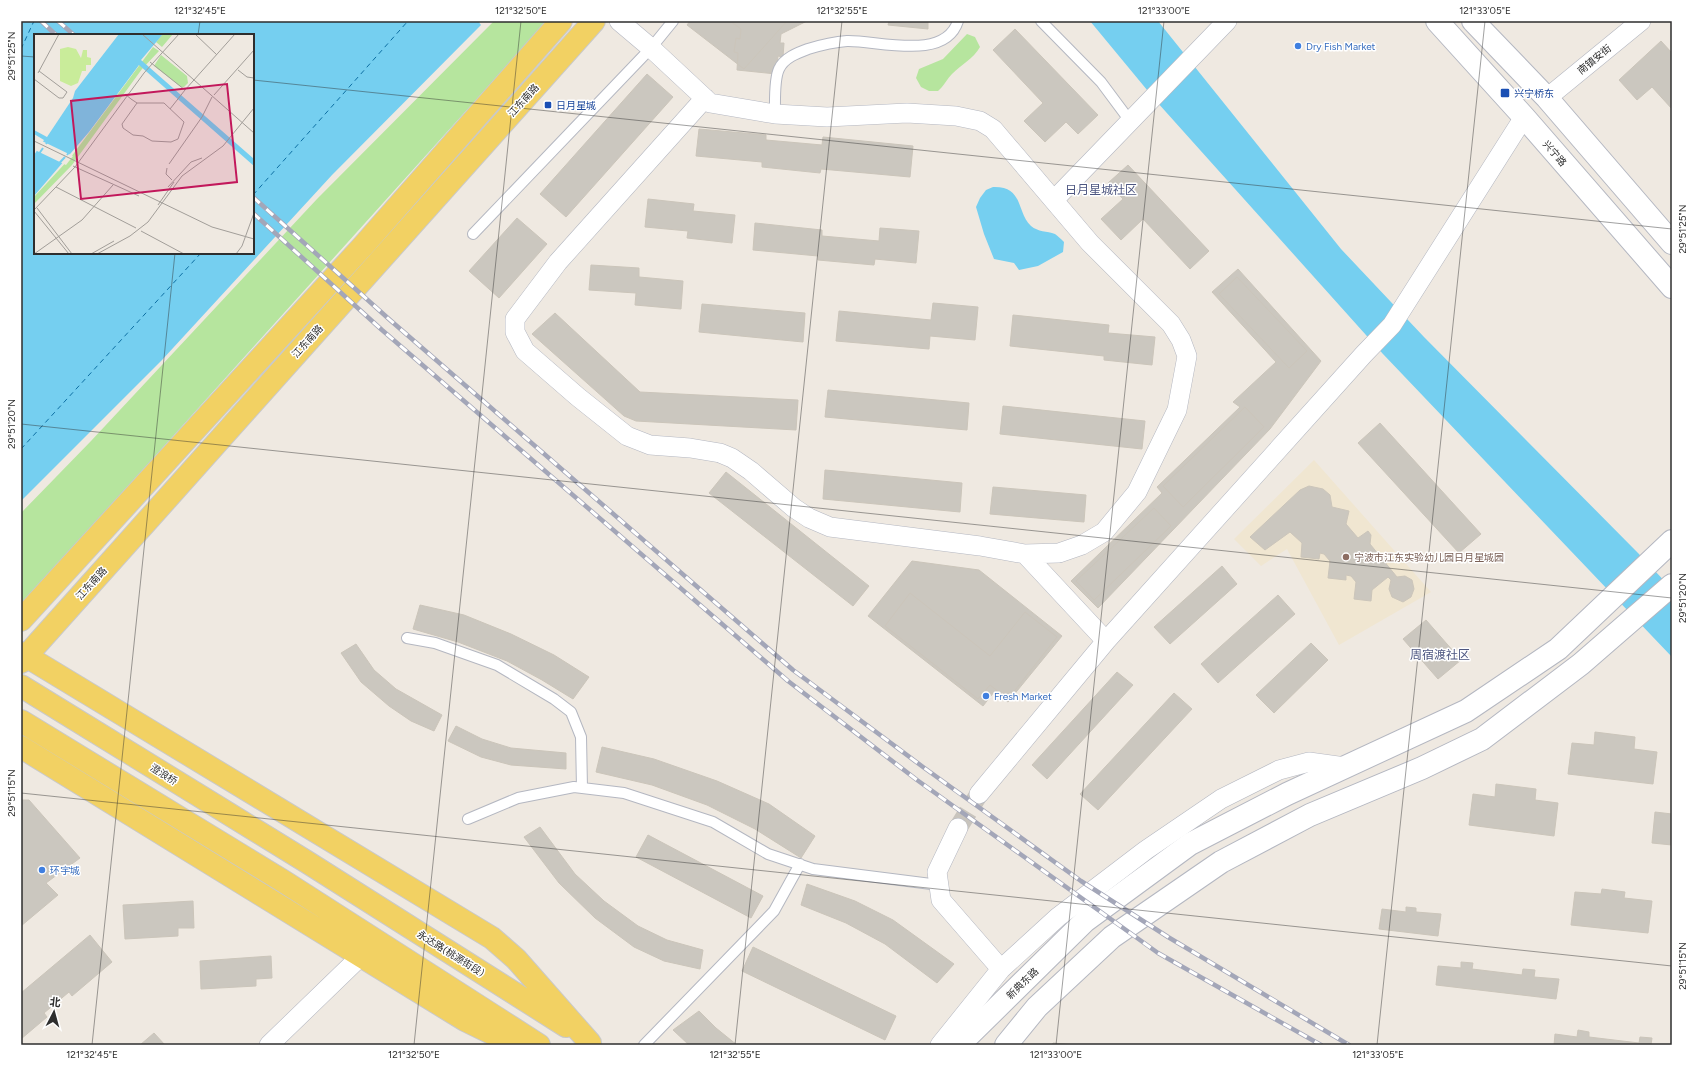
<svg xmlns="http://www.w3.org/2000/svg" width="1693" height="1066" font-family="Figtree,'Noto Sans SC',sans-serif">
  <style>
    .education { fill: #f0e6d1 }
    .green { fill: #b6e59e }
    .water { fill: #75cff0; fill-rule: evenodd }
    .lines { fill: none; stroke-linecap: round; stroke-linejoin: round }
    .ferry { stroke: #0d6fa3; stroke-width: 1; stroke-dasharray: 5 4; stroke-linecap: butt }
    .building { fill: #cbc7bf; stroke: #cbc5ba }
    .minor-tunnel { stroke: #c8c4bd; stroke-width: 19; stroke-dasharray: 19 10; stroke-linecap: butt }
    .service-casing { stroke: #b4b7c1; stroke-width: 12 }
    .minor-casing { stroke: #b4b7c1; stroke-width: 20 }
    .secondary-casing { stroke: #b4b7c1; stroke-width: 24 }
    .primary-casing { stroke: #c9c9c9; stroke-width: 24 }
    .service { stroke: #fff; stroke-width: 10 }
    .minor { stroke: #fff; stroke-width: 19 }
    .secondary { stroke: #fff; stroke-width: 22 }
    .primary { stroke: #f2d163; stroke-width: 22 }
    .rail-casing { stroke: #a3a6b8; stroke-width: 4.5 }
    .rail { stroke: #fff; stroke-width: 3; stroke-dasharray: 9; stroke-linecap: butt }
    .ticks { fill: none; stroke: #2e2e2e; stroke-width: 1; stroke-opacity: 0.45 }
    .shop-dot { fill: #3f7fe0; stroke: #fff; stroke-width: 1.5 }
    .transit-dot { fill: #1a4fb4; stroke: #fff; stroke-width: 1.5 }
    .education-dot { fill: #8d6e63; stroke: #fff; stroke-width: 1.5 }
    .labels { text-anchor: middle; stroke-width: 3; stroke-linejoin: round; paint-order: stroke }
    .shop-label { font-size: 10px; fill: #366cbe; stroke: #fff; text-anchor: start }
    .street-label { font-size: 10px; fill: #2e2e2e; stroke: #fff }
    .transit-label { font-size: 10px; fill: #164399; stroke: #fff; text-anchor: start }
    .education-label { font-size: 10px; fill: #785e54; stroke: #fff; text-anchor: start }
    .quarter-label { font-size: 12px; fill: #4d5680; stroke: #fff }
    .inset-river { fill: none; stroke: #75cff0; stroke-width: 2 }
    .inset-road { fill: none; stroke: #a29e99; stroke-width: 1 }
    .view { fill: #c2185b; fill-opacity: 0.15; stroke: #c2185b; stroke-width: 2 }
    .inset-edge { fill: none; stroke: #2e2e2e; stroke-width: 2 }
    .neatline { fill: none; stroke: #2e2e2e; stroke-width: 1.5 }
    .ticks-label { font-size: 10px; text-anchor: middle; fill: #2e2e2e }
  </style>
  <rect width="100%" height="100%" fill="#efe9e1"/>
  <path class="education" d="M1314,460L1431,592L1339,645L1287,549L1261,566L1234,539Z"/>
  <path class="green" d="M494,21H547L21,605V513L91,441L317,199Z
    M967,34L975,37L980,47C973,59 962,64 952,74C947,79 944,86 938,91H929L921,87L916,78L919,69L943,59Z"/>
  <path class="water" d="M21,21H478L481,25L332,175L162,360L21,501ZM35,35H253V253H35Z
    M1090,21H1158L1341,249L1424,337L1638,553L1672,589V657L1383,354L1157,102Z
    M993,187C1024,186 1016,212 1031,226C1038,232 1047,231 1055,234C1058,236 1061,239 1064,242L1063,252L1038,266L1019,270L1014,263L994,259L984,234L976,207L980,198L986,190Z"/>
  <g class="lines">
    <path class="ferry" d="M21,49L34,21
      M253,195L408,21
      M21,449L201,253"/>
  </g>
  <path class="building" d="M690,21H787L744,69L687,25Z
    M730,21H807L781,34L780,43H784L783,57L778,56L776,74L737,70L738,53L734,52L736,38L740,39L741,29Z
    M889,21H928V29L888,25Z
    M1015,29L1098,115L1078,134L1066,122L1045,142L1024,121L1043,103L993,50Z
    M1661,41L1672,53V109L1652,87L1637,100L1619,80Z
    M647,74L673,97L566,217L540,194Z
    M699,129L766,135V140L822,145L823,137L913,146L910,177L821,169L820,173L762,167V162L696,156Z
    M1128,165L1209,251L1190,269L1143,219L1121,240L1101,219L1123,199L1108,183Z
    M648,199L694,204L693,211L735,215L732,243L687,238L688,231L645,227Z
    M517,218L547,244L499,298L469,271Z
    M755,223L822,230V236L879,241L880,228L919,231L916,263L875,259L874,265L818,260V256L753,250Z
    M591,265L639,268V277L683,281L681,309L635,305L636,293L589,290Z
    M1238,269L1321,361L1270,429L1098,608L1071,581L1162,493L1157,487L1240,407L1233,402L1276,362L1212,292Z
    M1237,277L1307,351L1289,368L1219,294Z
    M933,303L978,307L975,340L930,336L929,349L836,341L839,311L931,320Z
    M702,304L805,313L803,342L699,332Z
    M555,313L640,392L798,400L796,430L636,421L624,416L532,334Z
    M1013,315L1109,325L1108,333L1155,337L1152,365L1104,360V356L1010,346Z
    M828,390L969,403L967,430L825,417Z
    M1003,406L1145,421L1142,449L1000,434Z
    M1245,407L1264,427L1183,507L1163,486Z
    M1380,423L1481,534L1459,553L1358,443Z
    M825,470L962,483L960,512L823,499Z
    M726,472L869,586L853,606L709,493Z
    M1309,486L1323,489L1330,495L1332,507L1349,511L1346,524L1358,538L1368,531L1371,535L1370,544L1397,577L1405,576L1412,580L1414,589L1411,597L1403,602L1392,597L1389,589L1391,580L1388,577L1372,590L1371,601L1354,599L1356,582L1351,576L1346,575V580L1328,578L1330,561L1324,554L1320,553L1319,559L1301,557L1302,543L1290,532L1265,550L1250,537L1300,490Z
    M993,487L1086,495L1084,522L990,514Z
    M1154,508L1171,526L1094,600L1076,581Z
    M912,561L979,570L1062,636L1008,702L994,692L983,706L868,616Z
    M1222,566L1237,584L1170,644L1154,627Z
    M910,593L990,656L1025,612L1057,637L1008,699L990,685L978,699L885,626Z
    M1278,595L1295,614L1218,683L1201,664Z
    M420,605L464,615L511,634L554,655L589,677L573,699L542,680L507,661L458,642L413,629Z
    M1426,620L1461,660L1438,679L1403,639Z
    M1311,643L1328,660L1274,713L1256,695Z
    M356,644L374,670L396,689L442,715L434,731L411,721L389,706L361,682L341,653Z
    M1117,672L1133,685L1047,779L1032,765Z
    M1174,693L1192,709L1098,810L1080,794Z
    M456,726L482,739L511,748L566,753V769L511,765L481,757L448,741Z
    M1595,732L1635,737L1634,749L1657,752L1653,784L1568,774L1572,743L1594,745Z
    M602,747L654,759L717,781L769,804L815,836L801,858L755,829L707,805L652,785L596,772Z
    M1496,784L1536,789L1535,800L1558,803L1554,836L1469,825L1473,794L1495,797Z
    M21,800H29L80,858L46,883L58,895L21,926Z
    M1655,812L1672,814V845L1652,843Z
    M540,827L575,874L604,901L638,926L667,940L703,950L700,969L664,961L634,947L595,918L559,883L524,837Z
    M648,835L763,896L751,918L636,857Z
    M807,884L855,901L893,920L954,964L937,983L885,944L846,923L801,905Z
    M1602,889L1625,892L1624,898L1652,901L1648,933L1571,925L1575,892L1601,894Z
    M193,901L194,928H178V936L125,939L123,905Z
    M1406,907L1416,908V912L1441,914L1438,936L1379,929L1382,909L1406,912Z
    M90,935L112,962L72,996L69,992L44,1013L47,1017L21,1039V993Z
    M753,947L896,1016L885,1040L742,971Z
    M271,956L272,978L256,979V986L201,989L200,961Z
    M1461,962L1473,963L1472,969L1522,975L1523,969L1535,970L1534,977L1559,979L1556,999L1436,985L1438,966L1461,968Z
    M699,1011L716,1028L737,1045H689L673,1030Z
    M1578,1030L1589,1032V1037L1639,1043L1640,1037L1652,1038L1651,1045H1653H1554L1555,1034L1577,1037Z
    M154,1033L165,1045H140Z
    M1053,1043L1077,1045H1052Z"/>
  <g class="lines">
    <path class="minor-tunnel" d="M958,828L979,794"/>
    <g class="service-casing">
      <path id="service" d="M1041,21L1101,82L1130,121
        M775,114C775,103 774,79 779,69C784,58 797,53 808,49C821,45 833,42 847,41C877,40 945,62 958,21
        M473,234L651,48L673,21
        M407,638L435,643L497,665L554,699L571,712L581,737L582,788
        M468,819L518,798L574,787L624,793L713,822L768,854L813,869L939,885
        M644,1045L774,911L800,864"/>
    </g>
    <g class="minor-casing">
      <path id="minor" d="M619,21L651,48L710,103L775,114L827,117L907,113L956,116L980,121L993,129L1090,243L1171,324L1181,340L1187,356L1177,410L1137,492L1104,532L1082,545L1059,553L1025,554L980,546L830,527L809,518L794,508L751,471L732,458L720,453L690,448L650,445L627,436L578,397L525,351L515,332V319L558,262L705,98
        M1547,98L1641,21
        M1054,200L1227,21
        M1025,554L1106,641
        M979,794L1106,641L1364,354L1392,325L1524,117
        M958,828L937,872L941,900L1001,969
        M269,1045L361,956
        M940,1045L1001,969L1058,917L1146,850L1221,799L1279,770L1309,762L1345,767"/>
    </g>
    <g class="secondary-casing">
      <path id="secondary" d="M1437,21L1524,117L1672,287
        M1473,21L1547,98L1672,243
        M959,1045L1085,921L1190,844L1287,794L1466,711L1558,649L1672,541
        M1006,1045L1037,1007L1112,937L1221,862L1310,815L1422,768L1482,739L1581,664L1672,585"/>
    </g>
    <g class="primary-casing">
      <path id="primary" d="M21,620L363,246L561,21
        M21,653L492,938L516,959L590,1043
        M21,662L594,21
        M21,686L307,862L566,1026
        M21,721L283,881L539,1045
        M21,747L465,1020L516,1045"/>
    </g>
    <use href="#service" class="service"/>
    <use href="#minor" class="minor"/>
    <use href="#secondary" class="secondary"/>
    <use href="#primary" class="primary"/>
    <g class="rail-casing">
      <path id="rail" d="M41,21L56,35
        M58,21L74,35
        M253,197L390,320L793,670L923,767L1081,881L1168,937L1349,1045
        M253,213L382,330L788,681L917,780L1158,953L1321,1045"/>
    </g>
    <use href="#rail" class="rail"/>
  </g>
  <path class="ticks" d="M198,35L200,21M21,56L35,57M253,80L1672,229M21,424L1672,598M21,793L1672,966M92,1045L175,253M414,1045L521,21M735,1045L842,21M1056,1045L1164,21M1377,1045L1485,21"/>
  <g class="shop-dot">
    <circle cx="1298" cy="46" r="4"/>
    <circle cx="986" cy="696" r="4"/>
    <circle cx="42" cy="870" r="4"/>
  </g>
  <g class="transit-dot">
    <rect x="1500" y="88" width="10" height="10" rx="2"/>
    <rect x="544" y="101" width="8" height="8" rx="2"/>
  </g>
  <circle class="education-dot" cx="1346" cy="557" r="4"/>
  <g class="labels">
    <g class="shop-label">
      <text x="1306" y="50">Dry Fish Market</text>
      <text x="994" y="700">Fresh Market</text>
      <text x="50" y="874">环宇城</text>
    </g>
    <g class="street-label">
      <text transform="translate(1594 59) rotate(-39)" y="4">南镇安街</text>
      <text transform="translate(523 100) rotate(-48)" y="4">江东南路</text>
      <text transform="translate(1555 153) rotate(49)" y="4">兴宁路</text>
      <text transform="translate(307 341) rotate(-48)" y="4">江东南路</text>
      <text transform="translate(91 583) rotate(-48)" y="4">江东南路</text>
      <text transform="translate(164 774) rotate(32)" y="4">澄浪桥</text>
      <text transform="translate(451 953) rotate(32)" y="4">永达路(桃源街段)</text>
      <text transform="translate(1022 983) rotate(-44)" y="4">新典东路</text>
    </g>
    <g class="transit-label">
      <text x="1514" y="97">兴宁桥东</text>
      <text x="556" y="109">日月星城</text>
    </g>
    <g class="education-label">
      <text x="1354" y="561">宁波市江东实验幼儿园日月星城园</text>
    </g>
    <g class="quarter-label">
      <text x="1101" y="194">日月星城社区</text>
      <text x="1440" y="659">周宿渡社区</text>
    </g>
  </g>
  <g transform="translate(34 34)">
    <rect width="220" height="220" fill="#efe9e1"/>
    <path d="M129,0H139L128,13L122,8ZM119,13L125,17L108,35L38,131L0,170V163L37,123ZM127,21L153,42L154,49L150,53H147L120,32Z" fill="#b6e59e"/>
    <path d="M34,13L42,15L47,24L49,16H53V23L57,24V31H52V37H48L44,49L37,52L26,47V15Z" fill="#c9ec9a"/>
    <path d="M85,0H129L107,26L220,125V132L105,31L55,98L0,162V121L10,106L0,100V96L13,103L39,64L41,57Z" fill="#75cff0"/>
    <path d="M8,107L39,122L32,131L1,116Z" fill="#efe9e1"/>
    <path class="inset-river" d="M12,110L39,72L44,58L65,28L90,0M33,121L116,10M0,127L9,114M0,156L31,123"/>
    <path class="inset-road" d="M108,0L220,99M161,0L183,21M116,28L151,56L201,0M204,36L213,43L220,44M4,39L25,0M0,45L25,64H29L33,58L5,37M91,60L97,65L103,69H130L150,88L144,105L137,108L118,107L109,102L99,101L89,94L88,90L103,69M180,61L220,16M136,75L151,56M0,107L178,193L220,205M135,130L168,83L178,63M39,132L105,162M133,134L132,140L138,146M22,153L102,194M134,153L157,128L168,124M124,171L140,148M3,174L38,220M0,176L41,133L110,39L145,0M0,177L35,220M107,197L150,220M0,220L48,186L79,151M57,220L80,207M63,220L96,202L114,188L148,142L189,112L220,74M202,220L208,212L220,179"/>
    <path class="view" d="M193,50L203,148L47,165L37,67Z"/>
    <rect width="220" height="220" class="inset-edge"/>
  </g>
  <rect width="1693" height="1066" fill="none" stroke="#ffffff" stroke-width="44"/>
  <g transform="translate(54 1012) rotate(6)" stroke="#ffffff" stroke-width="3" paint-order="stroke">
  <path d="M0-3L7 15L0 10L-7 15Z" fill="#2e2e2e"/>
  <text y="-6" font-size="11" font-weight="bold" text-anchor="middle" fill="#2e2e2e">北</text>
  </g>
  <rect x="22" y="22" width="1649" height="1022" class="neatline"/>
  <g class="ticks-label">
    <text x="200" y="14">121°32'45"E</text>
    <text x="521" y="14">121°32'50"E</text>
    <text x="842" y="14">121°32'55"E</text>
    <text x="1164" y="14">121°33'00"E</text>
    <text x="1485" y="14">121°33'05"E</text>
    <text transform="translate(11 56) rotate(-90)" y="4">29°51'25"N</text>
    <text transform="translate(1682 229) rotate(-90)" y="4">29°51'25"N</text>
    <text transform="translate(11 424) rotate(-90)" y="4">29°51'20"N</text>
    <text transform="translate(1682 598) rotate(-90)" y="4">29°51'20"N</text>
    <text transform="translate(11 793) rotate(-90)" y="4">29°51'15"N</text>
    <text transform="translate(1682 966) rotate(-90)" y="4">29°51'15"N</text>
    <text x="92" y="1058">121°32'45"E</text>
    <text x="414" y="1058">121°32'50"E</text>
    <text x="735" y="1058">121°32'55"E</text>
    <text x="1056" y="1058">121°33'00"E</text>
    <text x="1378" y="1058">121°33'05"E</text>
  </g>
</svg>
